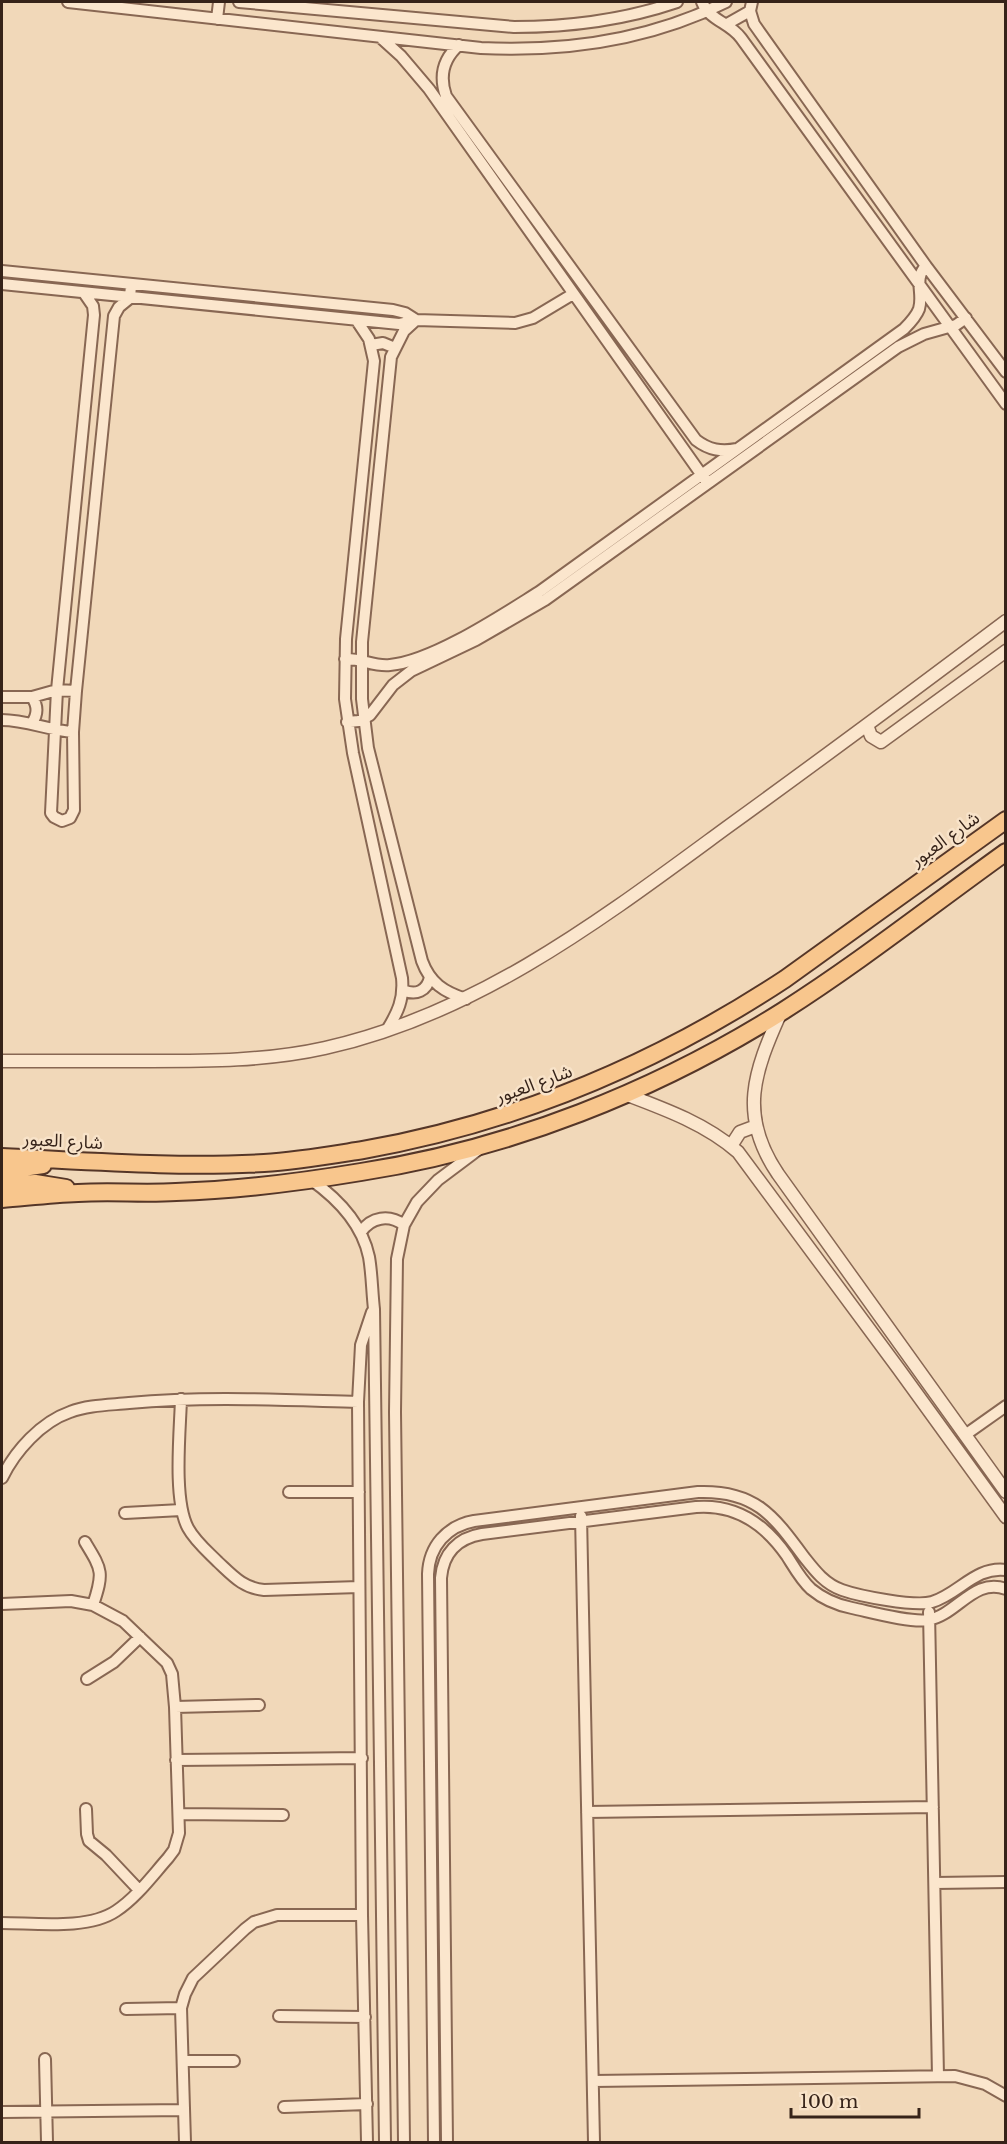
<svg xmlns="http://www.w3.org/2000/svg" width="1007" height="2144" font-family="'Libre Baskerville','Noto Sans Arabic',serif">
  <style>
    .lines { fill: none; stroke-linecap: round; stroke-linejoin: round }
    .minor-casing { stroke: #886753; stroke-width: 14 }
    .tertiary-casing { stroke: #886753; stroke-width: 15 }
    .primary-casing { stroke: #553628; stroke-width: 20 }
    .minor { stroke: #fbe6cd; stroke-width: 10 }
    .tertiary { stroke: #fbe6cd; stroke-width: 12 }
    .primary { stroke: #f8c68d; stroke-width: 16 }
    .labels { text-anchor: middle; stroke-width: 5; stroke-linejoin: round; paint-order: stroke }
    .street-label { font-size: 18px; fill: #362319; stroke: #f8e3c9 }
  </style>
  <rect width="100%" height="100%" fill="#f1d8b9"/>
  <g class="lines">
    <g class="minor-casing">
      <path id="minor" d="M68,2L481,48C565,52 650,40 726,2
        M239,2L514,27C570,27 624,20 677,2
        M702,2C710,21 729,22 741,38L1006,404
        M752,2L750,11L754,24L926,266L1006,372
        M217,19L219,2
        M727,24L750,11
        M380,37L401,56L429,89L706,481
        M459,45C443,59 439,76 446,96L696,440C709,450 721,452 737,449
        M2,271L393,310L405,313L416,320
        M2,284L399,324L416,320L515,323L533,318L573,294
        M84,293L93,306L94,315L57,690L51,813L54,817L62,821L70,818L74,810L73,732L76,691L114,316L119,307L130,298L131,285
        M416,320L404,331L391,357L362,642V699L368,748L422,961C430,983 444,992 466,999
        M357,321L369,339L374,361L346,639L345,699L353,753L402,978C404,999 398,1012 387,1030
        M371,345L383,343L395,348
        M345,659C361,658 374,667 390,665C433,661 502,615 539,592L904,329C910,323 916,317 919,309C924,293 913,279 926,266
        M2,697H32L57,690L76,691
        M2,720C26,720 48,730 73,732
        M347,722L359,721L370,715L393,685L411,671L476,640L545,600L898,347L924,334L956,325L966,318
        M32,723C38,714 38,706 32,697
        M403,990C416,996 427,991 430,977
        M310,1179C337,1198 362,1223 369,1257C372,1274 372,1292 374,1309L385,2142
        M361,1232C371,1217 389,1214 404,1225
        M181,1399C180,1432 173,1500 188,1528C195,1541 207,1551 218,1562C233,1576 243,1588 264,1590L359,1587
        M965,1435L1006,1406
        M2,1478C15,1451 41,1422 70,1412C88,1405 109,1405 129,1403C205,1396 282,1400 358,1402
        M289,1492H359
        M125,1513L181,1510
        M581,1516L594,2142
        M85,1542C102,1570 104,1572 93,1605
        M2,1604L71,1601L93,1605L123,1621L167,1663L172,1674L175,1707L179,1833L174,1850L168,1858C152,1876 136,1898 116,1911C88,1930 35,1923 2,1923
        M929,1612L938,2076
        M87,1679L114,1662L140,1637
        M175,1707L259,1705
        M176,1760L362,1758
        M86,1809L87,1834L89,1841L106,1855L139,1890
        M587,1812L933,1807
        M179,1814L283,1815
        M935,1883L1006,1882
        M126,2009L181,2008
        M279,2016L365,2017
        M45,2059L47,2142
        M183,2061H234
        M593,2081L955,2076L985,2084L1006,2096
        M284,2107L367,2104
        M2,2112L184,2110
        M185,2142L181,2008L185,1994L193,1978L245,1929L254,1922L277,1915H362
        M367,2142L362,1915L358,1402L361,1345L372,1312
        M404,2142L395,1412L397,1259L404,1225L417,1202L438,1180L478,1150
        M434,2142L428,1574C429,1546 447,1526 474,1521L698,1492C755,1490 773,1515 804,1557C815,1571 825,1584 842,1590C859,1596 915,1607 932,1602C959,1594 975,1566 1006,1570
        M447,2142L441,1578C443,1553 458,1538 482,1534L696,1507C735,1504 765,1524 787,1556C794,1567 801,1580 811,1589C823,1599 837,1605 852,1608C871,1612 910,1623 928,1620C957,1615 974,1577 1006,1589"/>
    </g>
    <g class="tertiary-casing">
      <path id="tertiary" d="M867,725L871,736L881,742L1006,651
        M781,1012C754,1072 738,1115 778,1174L1006,1492
        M2,1061C51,1061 100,1061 150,1061C208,1061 267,1061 325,1048C478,1014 602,919 726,828C820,760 913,691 1006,621
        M625,1094C665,1109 706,1124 738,1152L898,1368L1006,1517
        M731,1146L740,1132L756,1126"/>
    </g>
    <g class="primary-casing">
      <path id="primary" d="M2,1157C89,1161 176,1168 264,1163C297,1161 331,1155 363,1150C516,1123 656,1064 785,979L1006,820
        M2,1171L43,1165
        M2,1185L35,1183L66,1188
        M2,1199C27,1197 52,1194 78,1193C111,1191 144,1194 176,1192C237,1190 301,1182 361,1172C510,1149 656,1091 783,1011C860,962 932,905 1006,852"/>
    </g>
    <use href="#minor" class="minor"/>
    <use href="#tertiary" class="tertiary"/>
    <use href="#primary" class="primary"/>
  </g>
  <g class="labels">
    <g class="street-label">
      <text transform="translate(945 839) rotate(-36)" y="6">شارع العبور</text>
      <text transform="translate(534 1084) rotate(-20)" y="6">شارع العبور</text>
      <text transform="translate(63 1141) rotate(3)" y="6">شارع العبور</text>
    </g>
  </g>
  <rect width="1007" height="2144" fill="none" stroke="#362319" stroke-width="6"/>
  <path d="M791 2108v9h128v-9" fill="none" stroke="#362319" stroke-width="3"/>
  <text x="800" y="2108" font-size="18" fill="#362319" stroke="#f8e3c9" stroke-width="4.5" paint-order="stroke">100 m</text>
</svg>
